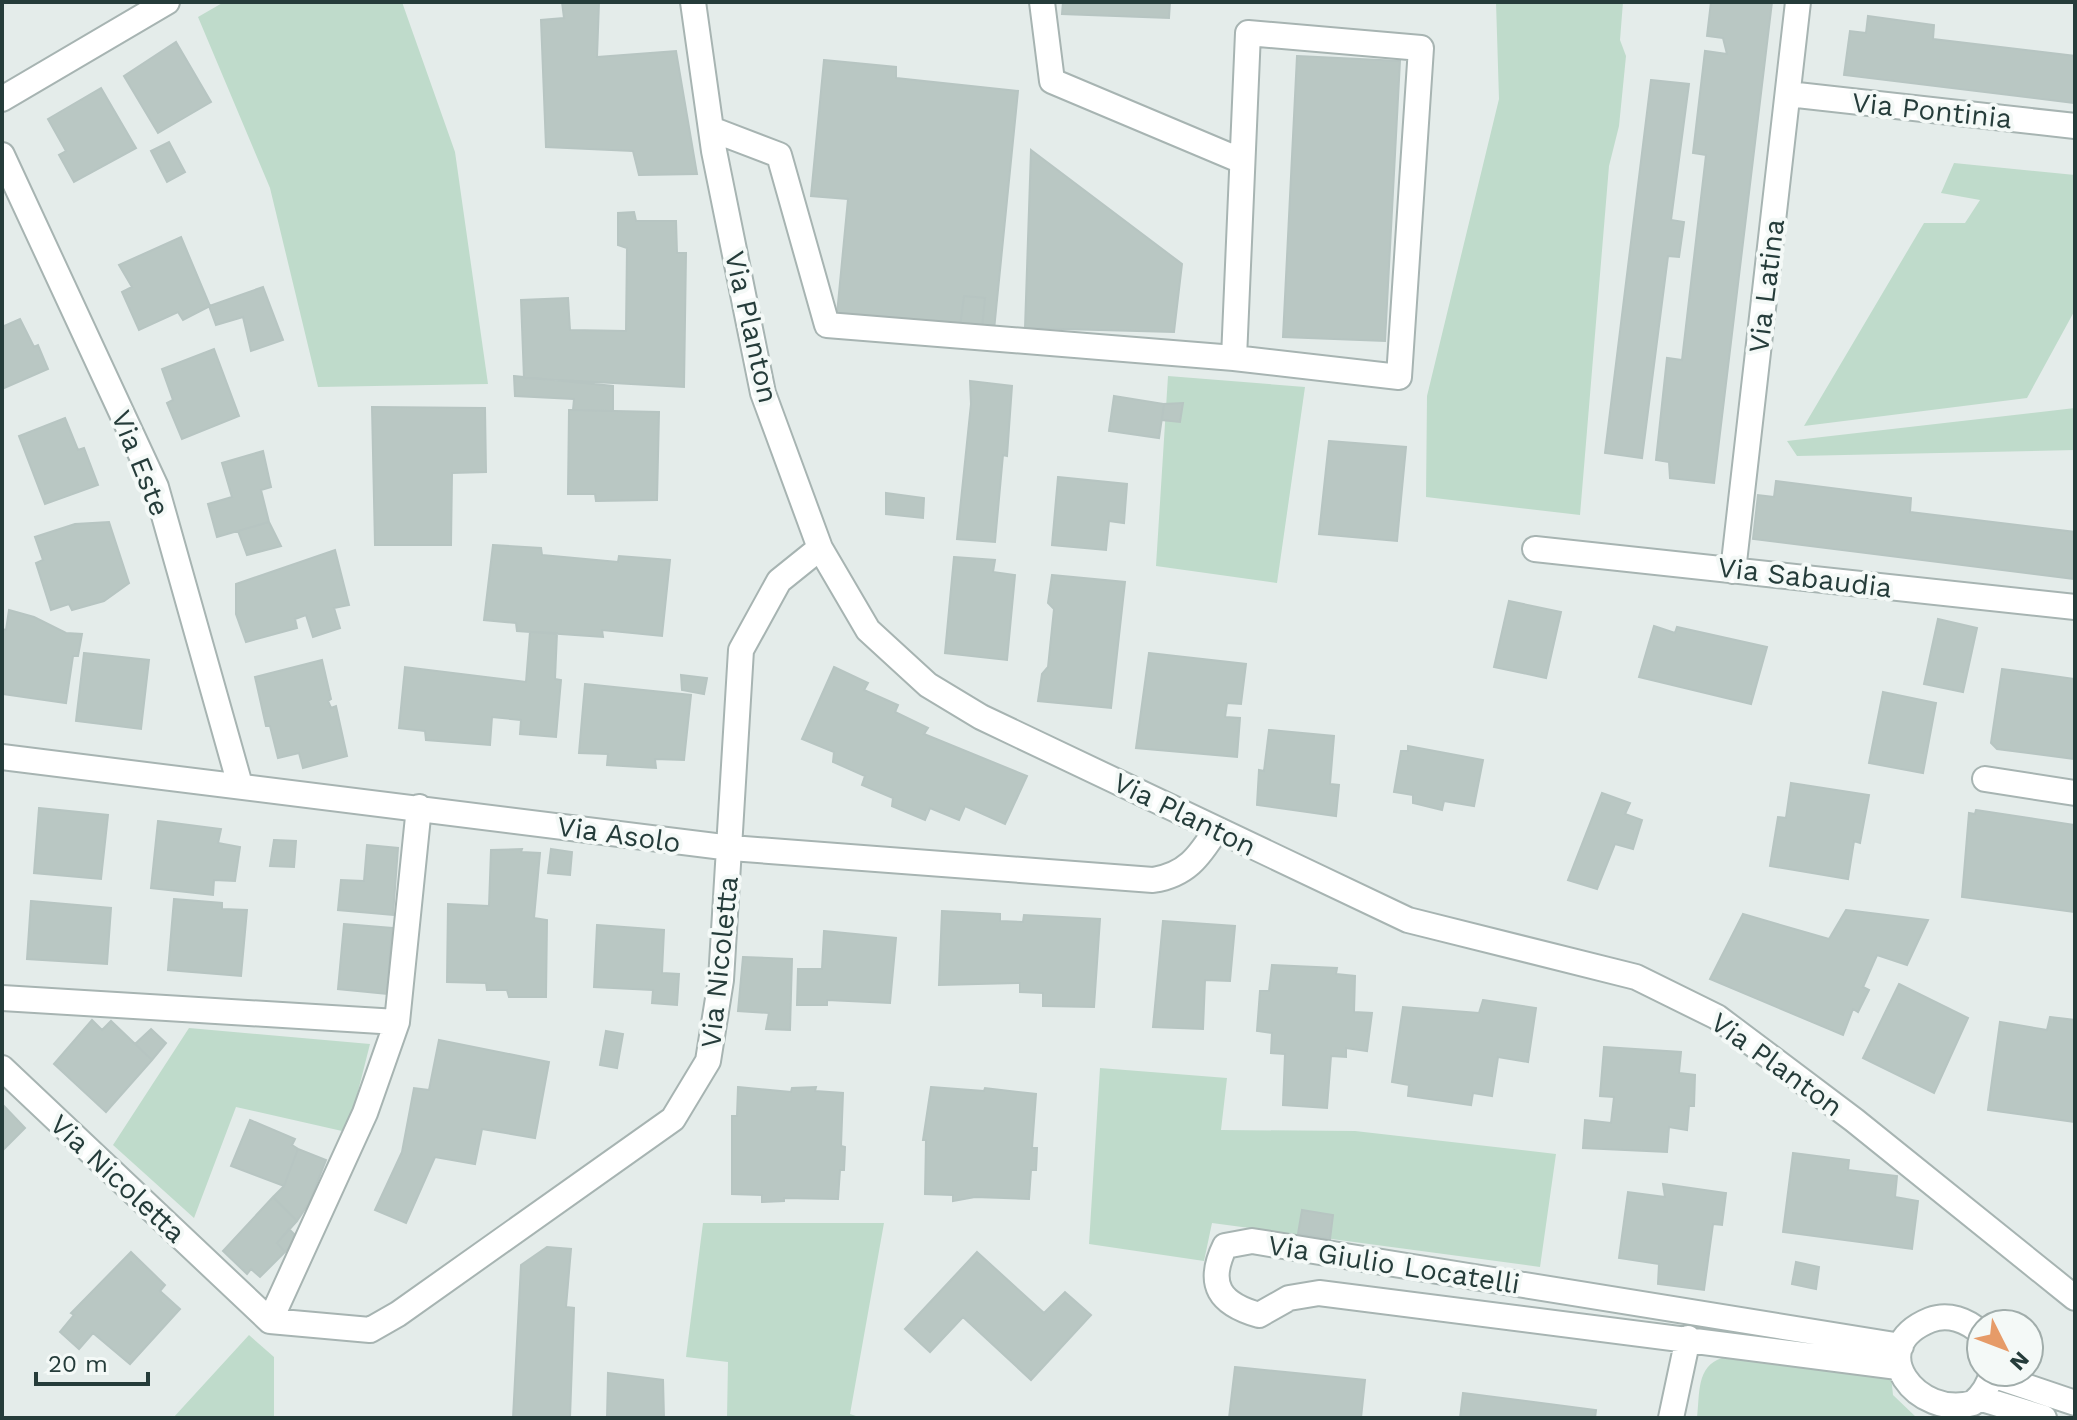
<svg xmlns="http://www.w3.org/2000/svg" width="2077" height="1420" font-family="'Work Sans',sans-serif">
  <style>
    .green { fill: #bfdbcb }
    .building { fill: #b9c7c3; stroke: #b7c5c2; stroke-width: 2 }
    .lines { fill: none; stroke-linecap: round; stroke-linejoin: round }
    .minor-casing { stroke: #a7b4b2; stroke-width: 28 }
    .minor { stroke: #fff; stroke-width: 24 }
    .labels { text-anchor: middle; stroke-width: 8; stroke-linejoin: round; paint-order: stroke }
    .street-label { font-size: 28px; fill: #253c3a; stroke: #f4f9f7 }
  </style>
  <rect width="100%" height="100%" fill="#e4ecea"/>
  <path class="green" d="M224,2H402L455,152L488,384L318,387L270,188L198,17Z
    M1496,2H1623L1620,40L1626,56L1619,126L1609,166L1580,515L1426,497L1427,396L1499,99Z
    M1954,163L2075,175V310L2027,398L1804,426L1924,223H1965L1980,200L1941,193Z
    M1168,376L1305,387L1277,583L1156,566Z
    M2075,408V450L1797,456L1787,441Z
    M189,1028L370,1044L353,1111L342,1131L236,1107L194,1218L113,1145Z
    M1100,1068L1227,1078L1221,1130L1355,1131L1556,1154L1540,1267L1212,1223L1204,1261L1089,1244Z
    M703,1223H884L850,1414L862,1418H727L728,1362L686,1357Z
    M249,1335L274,1357V1418H173Z
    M1722,1358L1891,1376L1893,1395L1917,1418H1697C1700,1394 1696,1366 1722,1358Z"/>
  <path class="building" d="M562,2H599L597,57L676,51L697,174L639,175L633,151L546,147L541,20L564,18Z
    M1063,2H1170L1169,18L1062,14Z
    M1711,2H1772L1714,483L1670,478L1669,462L1656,460L1667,358L1682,360L1706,155L1693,153L1705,51L1727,54L1723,38L1707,36Z
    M1868,16L1934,25L1933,39L2075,56V103L1844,75L1850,31L1866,33Z
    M176,42L211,102L158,133L124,76Z
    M1297,56L1400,61L1385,341L1283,337Z
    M824,60L896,67V78L1018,91L994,330L982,329L985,298L964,296L960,327L837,314L848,199L811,196Z
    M1651,80L1689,84L1671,220L1684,222L1679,257L1668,256L1642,458L1605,453Z
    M101,88L136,148L74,182L59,155L66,151L48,119Z
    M169,142L185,172L167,182L151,151Z
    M1031,150L1182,264L1174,332L1025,328Z
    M634,212L636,221H676L677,253H686L684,387L524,378L521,300L568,298L570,330L626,331L627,248L618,245V213Z
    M181,237L210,306L183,320L178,312L139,330L122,292L132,287L119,265Z
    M263,287L283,340L251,351L243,317L216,325L209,306Z
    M964,296L985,298L982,329L960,327Z
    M20,319L34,347L38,345L48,369L2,389V327Z
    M214,349L239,416L182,439L167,403L173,400L162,369Z
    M514,376L613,386V411L573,410L574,399L515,396Z
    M970,381L1012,386L1007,456L1003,455L995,542L957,539L971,404Z
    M1114,396L1164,404L1159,438L1109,431Z
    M1183,403L1180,422L1162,420L1164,404Z
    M372,407L485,408L486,472L452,473L451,545H375Z
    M569,410L659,412L657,500L596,501L595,494H568Z
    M65,418L78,450L84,448L98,485L45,504L19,436Z
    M1329,441L1406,447L1397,541L1319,534Z
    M263,451L271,487L261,490L269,522L217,537L208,504L232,497L222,463Z
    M1058,477L1127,484L1124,523L1109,521L1106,550L1052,545Z
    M1776,481L1911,498L1910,512L2075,532V579L1753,539L1758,495L1774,497Z
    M886,493L924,498L923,518L886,514Z
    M109,522L129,583L104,601L72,610L69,604L51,610L36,563L43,560L35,537L75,524Z
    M269,522L281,546L247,555L238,531Z
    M493,545L541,548L542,555L618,562L619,556L670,560L662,636L602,630L603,637L517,631L516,623L484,620Z
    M335,550L349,605L334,608L340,628L313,637L306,615L295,619L297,628L246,642L236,614V584Z
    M954,557L995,560L993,572L1015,575L1007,660L945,653Z
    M1052,575L1125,582L1111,708L1038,701L1042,674L1048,667L1054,609L1048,603Z
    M1509,601L1561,612L1546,678L1494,667Z
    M9,610L34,617L66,633L82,634L78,656H73L66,703L2,694V629L6,630Z
    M1938,619L1977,628L1963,692L1924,684Z
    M1654,626L1675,633L1677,627L1767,647L1751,704L1639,677Z
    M530,632L557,633L555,679L561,680L556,737L520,734L521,720L492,717L490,745L426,740L425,731L399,728L405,667L526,682Z
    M84,653L149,660L141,729L76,721Z
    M1149,653L1246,664L1241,704L1227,703L1225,717L1240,718L1237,757L1136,748Z
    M322,660L331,699L328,701L331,708L336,706L347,756L303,768L299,753L278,758L270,726H266L255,677Z
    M834,667L868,683L864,690L898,705L895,712L928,728L924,734L1027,776L1005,824L965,806L959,820L930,808L925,820L892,806L893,798L862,785L865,776L833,762L834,752L802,739Z
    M2002,669L2075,679V759L1997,749L1991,743Z
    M681,675L707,678L704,694L682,690Z
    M585,684L691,695L684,760L655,759L656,768L607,765L608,754L579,753Z
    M1883,692L1936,703L1923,773L1869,763Z
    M1269,730L1334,736L1330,784L1339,785L1336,816L1257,805L1259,770L1264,771Z
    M1408,746L1483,760L1474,806L1444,801L1442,810L1413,803V795L1394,792L1401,751H1408Z
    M1791,783L1869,795L1860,843L1854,841L1848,879L1770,866L1778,817L1786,818Z
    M1602,793L1630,803L1625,814L1642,820L1633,849L1615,844L1597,889L1568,880Z
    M39,808L108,815L101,879L34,873Z
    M1976,810L2075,825V912L1962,897L1969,813L1975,814Z
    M158,821L221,829L218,843L240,847L235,881L214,880L213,895L151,888Z
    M274,840L296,841L294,867L270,866Z
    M367,845L398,848L393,915L338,910L341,880L364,881Z
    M522,849L521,852L540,853L534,918L547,920L546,997H509L507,990H487L486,983L447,982L448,904L489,906L491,850Z
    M551,849L572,852L570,875L548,873Z
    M174,899L222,903V909L247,910L241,976L168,970Z
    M31,901L111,908L107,964L27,959Z
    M1846,910L1928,920L1907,965L1877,955L1863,987L1869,990L1858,1012L1853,1009L1843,1035L1710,979L1743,914L1829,939Z
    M942,911L1000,914V921L1023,922L1024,915L1100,919L1094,1007L1043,1006V993L1020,992V983L939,985Z
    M1163,921L1235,926L1230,981L1205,980L1203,1029L1153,1027Z
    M344,924L392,928L387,994L338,989Z
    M597,925L664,930L662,973L679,974L677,1005L652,1003L653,990L594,987Z
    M824,931L896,938L890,1003L827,1000V1005H797L798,969H822Z
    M743,957L792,959L790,1030L766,1029L769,1013L738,1011Z
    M1272,965L1337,968L1336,974L1355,976L1354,1012L1372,1013L1367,1051L1346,1048V1057L1331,1056L1327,1108L1283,1105L1285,1054L1271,1053L1272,1033L1257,1031L1260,991H1269Z
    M1899,984L1968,1018L1934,1093L1863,1058Z
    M1483,1000L1536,1008L1528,1062L1498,1057L1492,1096L1473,1093L1471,1105L1408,1096L1409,1085L1392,1082L1403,1007L1479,1013Z
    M2050,1017L2075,1020V1122L1988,1110L2000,1022L2047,1030Z
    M92,1020L102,1030L111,1021L152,1060L106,1112L54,1064Z
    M151,1029L166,1043L152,1060L135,1044Z
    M606,1031L623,1034L617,1068L600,1065Z
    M439,1040L549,1062L535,1138L482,1129L475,1164L435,1157L406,1223L375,1210L402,1152L414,1088L429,1090Z
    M1604,1047L1681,1052L1679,1073L1695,1075L1694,1106H1689L1687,1130L1669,1127L1667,1152L1583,1148L1585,1120L1611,1123L1614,1097L1600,1096Z
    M738,1087L791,1092L792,1088L816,1087L815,1091L843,1093L841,1146L845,1147L844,1170H840L838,1199L784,1198V1201L762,1202V1195L732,1194V1116H737Z
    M931,1087L984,1091L985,1088L1036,1094L1032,1148H1037L1036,1170H1031L1029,1199L975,1197L953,1201V1195L925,1194L926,1140H923Z
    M2,1104L25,1128L2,1151Z
    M250,1120L295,1139L292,1145L298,1149L284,1186L231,1166Z
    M298,1149L326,1160L309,1203L297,1221L273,1197L284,1186Z
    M1793,1153L1849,1160L1848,1170L1897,1176L1895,1197L1918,1201L1912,1249L1783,1232Z
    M1663,1184L1726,1193L1722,1225L1713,1224L1704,1290L1658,1284L1659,1264L1619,1258L1628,1192L1665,1197Z
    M273,1197L297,1221L277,1243L285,1252L260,1277L251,1269L247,1274L223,1251Z
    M1302,1210L1333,1215L1330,1239L1298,1234Z
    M289,1229L298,1238L285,1252L277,1243Z
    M547,1247L571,1249L566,1307L574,1308L570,1418H513L521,1265Z
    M131,1252L165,1285L160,1291L180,1309L130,1364L93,1333L79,1349L60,1332L74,1315L71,1313Z
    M977,1252L1044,1313L1065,1292L1091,1315L1031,1380L963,1317L930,1352L905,1329Z
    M1796,1262L1819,1267L1816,1289L1792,1284Z
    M1235,1367L1365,1380L1361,1418H1229Z
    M608,1373L663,1380L664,1418H607Z
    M1463,1393L1596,1410L1595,1418H1460Z"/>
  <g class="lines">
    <g class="minor-casing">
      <path id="minor" d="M693,2L714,151L763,393L820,548L868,630L928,685L981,717L1408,920L1636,977L1717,1017L1854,1120L2075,1298
        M1042,2L1052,81L1242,161
        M1788,94L2075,126
        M2,99L167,2
        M711,129L779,155L827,325L1234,358L1248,33L1421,48L1399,377L1234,358
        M2,155L156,487L240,785
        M1535,549L2075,607
        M1733,571L1798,2
        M2,757L731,848L1153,880C1186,875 1199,857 1216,830
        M1985,779L2075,793
        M2,998L397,1022
        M2,1068L270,1321L370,1330L398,1314L673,1119L708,1061L721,980L741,650L779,581L820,548
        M270,1321L365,1113L397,1022L419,807
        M1981,1333C1967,1320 1948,1313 1930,1320C1861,1348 1918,1420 1973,1403C1983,1395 1989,1385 1992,1372
        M1898,1367L1319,1293L1289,1298L1259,1315C1220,1304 1206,1285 1225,1246L1252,1241L1901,1346
        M1992,1375L2075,1403
        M1979,1398L2044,1418
        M1671,1418L1688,1338"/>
    </g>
    <use href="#minor" class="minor"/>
  </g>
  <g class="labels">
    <g class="street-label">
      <text transform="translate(1932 110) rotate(6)" y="10">Via Pontinia</text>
      <text transform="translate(1766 286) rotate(-83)" y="10">Via Latina</text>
      <text transform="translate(752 327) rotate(77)" y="10">Via Planton</text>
      <text transform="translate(141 463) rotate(68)" y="10">Via Este</text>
      <text transform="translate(1805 577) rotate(7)" y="10">Via Sabaudia</text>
      <text transform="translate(1185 814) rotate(26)" y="10">Via Planton</text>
      <text transform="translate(619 834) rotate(8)" y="10">Via Asolo</text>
      <text transform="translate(719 962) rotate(-84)" y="10">Via Nicoletta</text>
      <text transform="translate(1777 1064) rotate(36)" y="10">Via Planton</text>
      <text transform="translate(118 1178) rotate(43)" y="10">Via Nicoletta</text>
      <text transform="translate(1394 1264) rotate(9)" y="10">Via Giulio Locatelli</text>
    </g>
  </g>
  <rect width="2077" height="1420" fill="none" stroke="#253c3a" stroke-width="8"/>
  <g transform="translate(2005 1348) rotate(132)"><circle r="38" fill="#f4f9f7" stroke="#a1adab" stroke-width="2"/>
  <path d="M0-6L14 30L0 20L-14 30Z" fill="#e69b68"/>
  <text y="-12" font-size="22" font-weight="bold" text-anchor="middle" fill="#253c3a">N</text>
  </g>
  <path d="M36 1372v12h112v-12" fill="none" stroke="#253c3a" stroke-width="4"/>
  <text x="48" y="1372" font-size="24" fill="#253c3a" stroke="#f4f9f7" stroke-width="6" paint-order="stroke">20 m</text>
</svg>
